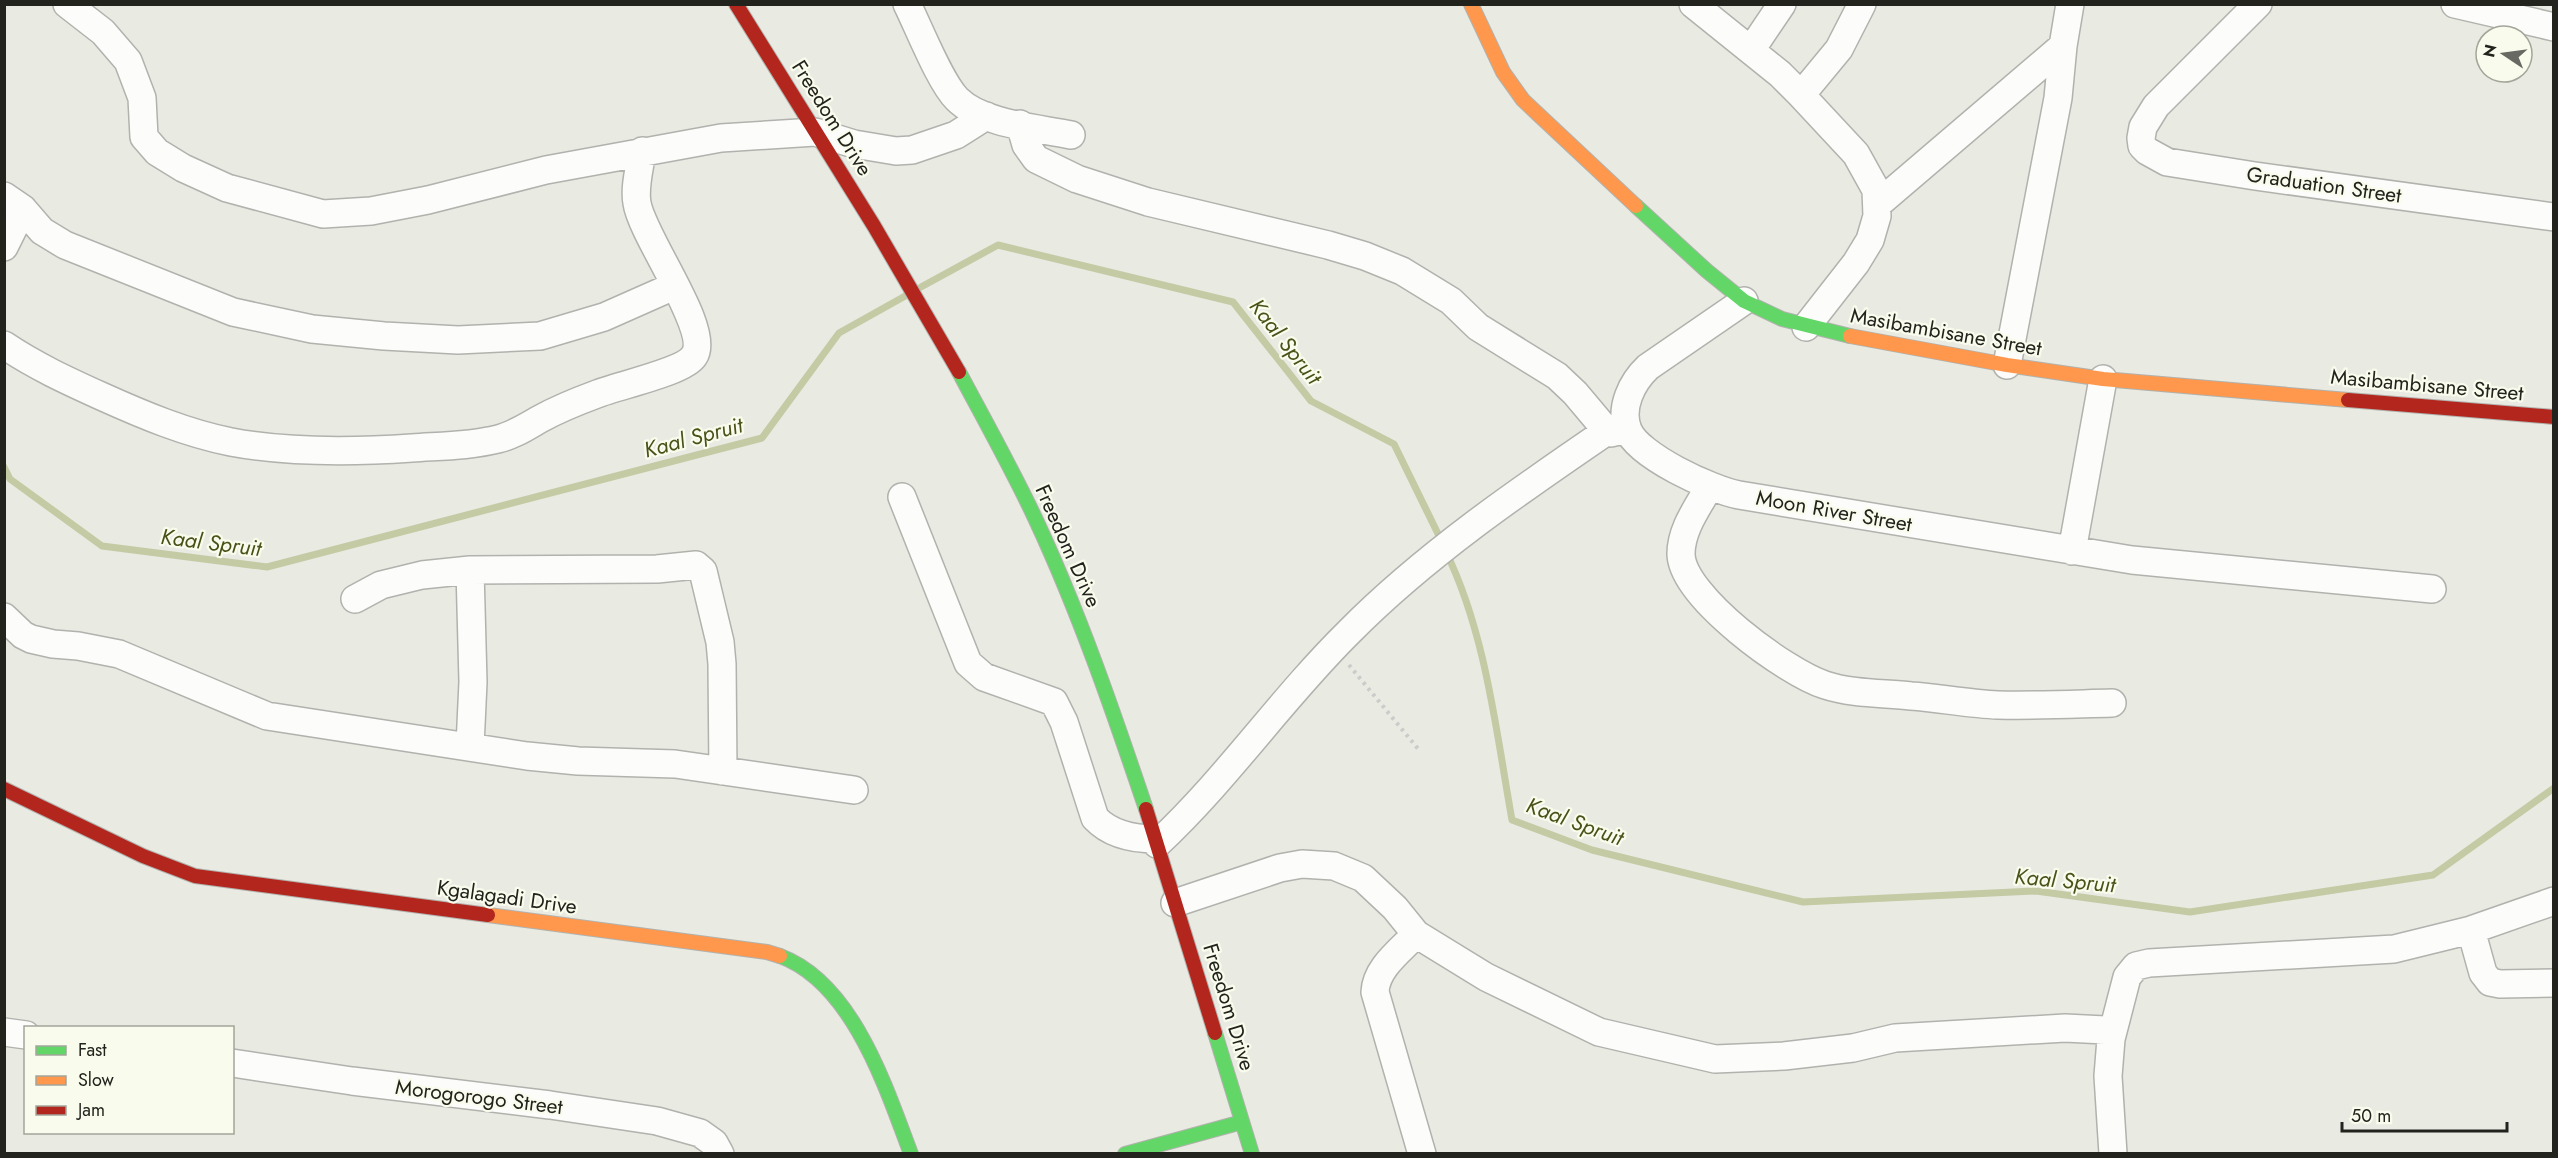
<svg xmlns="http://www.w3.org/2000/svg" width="2558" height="1158" font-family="Jost,sans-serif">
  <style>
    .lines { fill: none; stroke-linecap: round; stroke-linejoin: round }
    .stream { stroke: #c4caa4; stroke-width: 7 }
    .street-casing { stroke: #b1b2ad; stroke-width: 30 }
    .fast-casing { stroke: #b1b2ad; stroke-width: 16 }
    .slow-casing { stroke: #b1b2ad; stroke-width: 16 }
    .jam-casing { stroke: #b1b2ad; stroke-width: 16 }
    .path { stroke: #cbcbc9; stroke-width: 4; stroke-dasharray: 3 4.5; stroke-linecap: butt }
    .street { stroke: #fcfcfb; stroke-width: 27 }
    .fast { stroke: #63d668; stroke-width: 14 }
    .slow { stroke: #ff974d; stroke-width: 14 }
    .jam { stroke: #b3261e; stroke-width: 14 }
    .labels { text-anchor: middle; stroke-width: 4.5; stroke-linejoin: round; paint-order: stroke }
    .street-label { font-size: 21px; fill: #22231d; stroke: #f9fced }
    .water-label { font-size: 22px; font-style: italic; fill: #4a5118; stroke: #f9fced }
  </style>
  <rect width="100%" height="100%" fill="#e9eae2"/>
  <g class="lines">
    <path class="stream" d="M921,287L998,245L1233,302L1311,401L1394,444L1442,542
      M4,467L10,479L102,546L267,567L762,438L839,333L907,295
      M1446,552C1486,634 1496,731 1512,820L1592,850L1803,902L2036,891L2190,912L2433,875L2554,788"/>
    <g class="street-casing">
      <path id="street" d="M67,4L103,32L128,61L142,98L144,137L157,152L183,168L227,188L323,214L371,211L428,200L546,170L721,138L815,132L854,144L896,151L912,150L956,135L986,116
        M907,4C919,28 940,82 957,99C982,124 1037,128 1071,135
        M1693,4L1780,74L1801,95L1856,154L1876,190L1877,216L1870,240L1856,263L1806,327
        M2258,4L2156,106L2143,127L2141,138L2142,146L2147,151L2167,162L2255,176L2554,217
        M2455,4L2554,27
        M1751,50L1782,4
        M1801,95L1839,49L1862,4
        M1020,124L1026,145L1036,159L1077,179L1148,202L1328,245L1365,256L1402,271L1451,301L1478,327L1557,376L1575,393L1607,431L1611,433L1627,429
        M4,196L23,209L42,231L65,245L233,312L312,329L384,336L458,340L540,336L604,317L674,286
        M1878,204L2063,46
        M4,247L23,209
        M1744,301L1648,367C1632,382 1619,408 1628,430C1638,456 1712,490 1739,495L2132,560L2432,589
        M4,345C35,366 68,381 101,396C143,415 186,433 231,442C289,453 353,452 412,448C440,446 470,446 498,439C514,435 526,427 540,419C558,409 578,401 597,394C616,386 684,372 694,356C712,330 642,237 637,203C634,187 640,167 642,151
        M2007,365L2058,98L2063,46L2070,4
        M1709,487C1698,507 1681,529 1681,554C1682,597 1787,673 1825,685C1852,694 1883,693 1911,696C1940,698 1969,704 1998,705C2036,706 2074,704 2112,703
        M902,497L968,663L984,677L1054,702L1064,722L1095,818C1111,835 1134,839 1156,839
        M2072,551L2103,379
        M470,570L473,682L470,746
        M355,599L381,585L422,575L470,570L657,569L696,565L703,571L720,642L722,664L723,771
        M4,617L23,635L31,639L53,644L78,646L119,654L267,716L527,756L578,761L675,764L854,790
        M1157,844C1227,779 1281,699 1349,632C1424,556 1519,491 1607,431
        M1175,903L1280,868L1302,864L1334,866L1363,878L1395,908L1416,934L1486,977L1599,1032L1715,1059L1784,1056L1853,1048L1895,1038L2065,1028L2105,1030L2111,1039
        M2471,930L2483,973L2490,982L2500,984L2554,983
        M1416,934C1400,951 1376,968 1375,992L1422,1154
        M4,1032L26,1035
        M232,1063L352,1081L550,1105L657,1121L700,1133L714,1143L720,1154
        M2113,1154L2108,1076L2111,1039L2127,977L2136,966L2149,963L2394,949L2471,930L2554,901"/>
    </g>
    <g class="fast-casing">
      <path id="fast" d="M1636,206L1707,271L1744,301L1782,319L1850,336
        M959,372C985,421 1012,469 1035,518C1079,612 1113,711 1146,809
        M780,956C853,983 886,1088 911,1154
        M1215,1033L1252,1154
        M1125,1154L1242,1122"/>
    </g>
    <g class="slow-casing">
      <path id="slow" d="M1471,4L1503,72L1523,100L1636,206
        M1850,336L2007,365L2103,379L2348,400
        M488,915L767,952L780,956"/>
    </g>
    <g class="jam-casing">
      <path id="jam" d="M736,4L874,226L959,372
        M2348,400L2554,417
        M4,789L143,856L195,876L488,915
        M1146,809L1215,1033"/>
    </g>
    <path class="path" d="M1349,665L1419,750"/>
    <use href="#street" class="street"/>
    <use href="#fast" class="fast"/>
    <use href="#slow" class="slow"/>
    <use href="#jam" class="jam"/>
  </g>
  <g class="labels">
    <g class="street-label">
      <text transform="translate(832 118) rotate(58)" y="7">Freedom Drive</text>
      <text transform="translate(2324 185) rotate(8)" y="7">Graduation Street</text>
      <text transform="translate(1946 332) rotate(10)" y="7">Masibambisane Street</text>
      <text transform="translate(2427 385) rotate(5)" y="7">Masibambisane Street</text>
      <text transform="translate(1834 511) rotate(10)" y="7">Moon River Street</text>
      <text transform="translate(1068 546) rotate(66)" y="7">Freedom Drive</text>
      <text transform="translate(507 897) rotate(8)" y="7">Kgalagadi Drive</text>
      <text transform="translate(1229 1007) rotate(73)" y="7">Freedom Drive</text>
      <text transform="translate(479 1097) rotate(7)" y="7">Morogorogo Street</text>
    </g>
    <g class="water-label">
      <text transform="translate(1286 341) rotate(52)" y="8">Kaal Spruit</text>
      <text transform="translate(693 437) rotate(-15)" y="8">Kaal Spruit</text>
      <text transform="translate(211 542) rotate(7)" y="8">Kaal Spruit</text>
      <text transform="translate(1575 821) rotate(20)" y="8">Kaal Spruit</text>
      <text transform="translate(2065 880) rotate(5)" y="8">Kaal Spruit</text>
    </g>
  </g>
  <rect width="2558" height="1158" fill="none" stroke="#22231d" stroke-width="12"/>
  <rect x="24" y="1026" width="210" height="108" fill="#f9fced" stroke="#a3a59a" stroke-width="1.5"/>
  <rect x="36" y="1046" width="30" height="9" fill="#63d668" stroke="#a3a59a" stroke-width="1.5"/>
  <text x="78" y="1056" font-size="18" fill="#22231d">Fast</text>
  <rect x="36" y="1076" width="30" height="9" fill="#ff974d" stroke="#a3a59a" stroke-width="1.5"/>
  <text x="78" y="1086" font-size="18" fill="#22231d">Slow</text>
  <rect x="36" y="1106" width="30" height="9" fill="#b3261e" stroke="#a3a59a" stroke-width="1.5"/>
  <text x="78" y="1116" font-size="18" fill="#22231d">Jam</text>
  <g transform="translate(2504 54) rotate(283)"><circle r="28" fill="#f9fced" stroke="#a3a59a" stroke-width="1.5"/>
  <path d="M0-4.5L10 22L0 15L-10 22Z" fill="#686962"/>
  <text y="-9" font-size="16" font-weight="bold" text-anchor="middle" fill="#22231d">N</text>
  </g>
  <path d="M2342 1122v9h165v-9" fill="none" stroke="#22231d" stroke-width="3"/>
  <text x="2351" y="1122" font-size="18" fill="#22231d" stroke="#f9fced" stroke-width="4.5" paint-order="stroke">50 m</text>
</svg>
